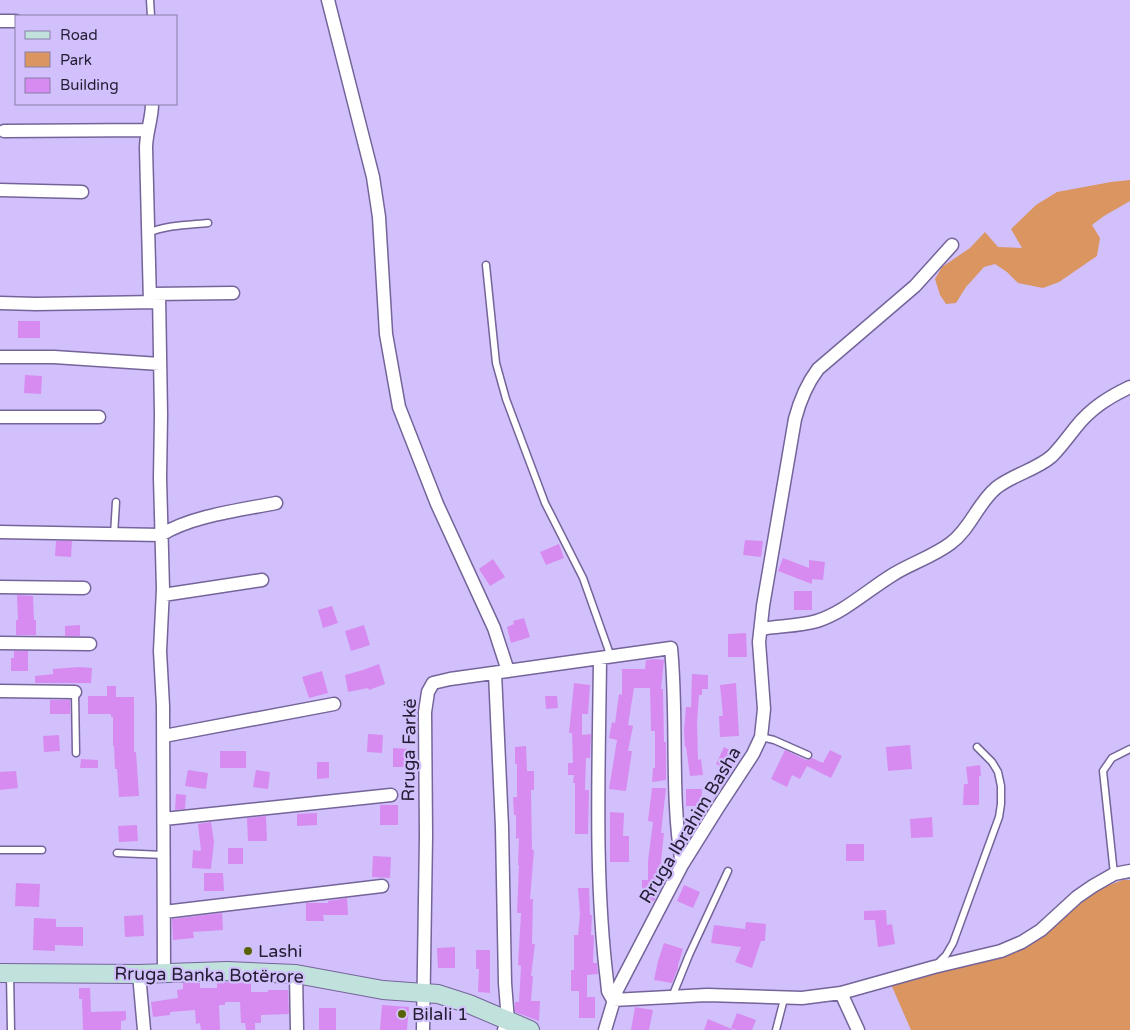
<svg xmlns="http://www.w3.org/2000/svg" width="1130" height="1030" font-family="'Varela Round',sans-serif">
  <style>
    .green { fill: #da9561 }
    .building { fill: #d78bf1 }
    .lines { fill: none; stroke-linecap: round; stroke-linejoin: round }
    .lane-casing { stroke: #746499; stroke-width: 9 }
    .street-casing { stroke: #746499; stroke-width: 15 }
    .secondary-casing { stroke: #746499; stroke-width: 20 }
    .lane { stroke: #fff; stroke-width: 6 }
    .street { stroke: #fff; stroke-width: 12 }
    .secondary { stroke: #c1e2dc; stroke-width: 18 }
    .poi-dot { fill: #586304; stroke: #d1c0fb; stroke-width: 2 }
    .labels { text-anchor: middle; stroke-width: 4.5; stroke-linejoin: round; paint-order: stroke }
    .street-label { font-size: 18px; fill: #231c32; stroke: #d1c0fb }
    .poi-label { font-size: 18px; fill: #231c32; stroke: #d1c0fb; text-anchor: start }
  </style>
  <rect width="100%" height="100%" fill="#d1c0fb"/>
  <path class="green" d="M1130,180V201L1104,216L1092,225L1100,238L1097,256L1059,282L1043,288L1018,283L1007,272L995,264L984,267L966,287L956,303L946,304L940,295L935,279L942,267L970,248L985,232L998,247L1022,248L1011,229L1036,205L1057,192L1111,182Z
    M1123,880H1130V1030H911L890,982L984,959L1090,892Z"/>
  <path class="building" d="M18,321H40V338H18Z
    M25,375L42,376L41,394L24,393Z
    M745,540L763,541L761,557L743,555Z
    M56,541H72L71,557L55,556Z
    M559,544L564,558L546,565L540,552Z
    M783,558L809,568V560L825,562L823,580L812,579V584L778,571Z
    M493,559L505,577L490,586L479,569Z
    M794,591H812V610H794Z
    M17,595L33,596L34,620H36V635H16V620H18Z
    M332,606L338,623L323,628L318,610Z
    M524,618L530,637L511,643L507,627L514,624L513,621Z
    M80,625V636H65V626Z
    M364,625L370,645L351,651L345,631Z
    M746,633L747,657H728V634Z
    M14,651H28V671H11V658H14Z
    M653,659L664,660L661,689H663L664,742H666V780L652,782L653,768H655V731H651L650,688H634L628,725L633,726L628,751H632L626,791L609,789L617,740L609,738L612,722L615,723L619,694L622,695V669H645L646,660Z
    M379,664L385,684L369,690L368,688L348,692L345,675L363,670Z
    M79,667L92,668L91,683H35V676L53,674V669Z
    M322,671L328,693L309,698L302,677Z
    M692,674L708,675V689H702V695H699L697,723L698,760L701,759L703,775L690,776L686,747H685L684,731L686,707H691Z
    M574,683L590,685L588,714H582V735L591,734L590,758H586L585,790H589L588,834H575V783H573L574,775H568V763H573L572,733H569Z
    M736,683L739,736L720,737L719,716H723L720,685Z
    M107,686H116V697H134V752H136L139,796L119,797L117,769H115L114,746H113V717H111V714H88V696H107Z
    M545,696H557L558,708L546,709Z
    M50,700H70V714H50Z
    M368,734L383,735L382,753L367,752Z
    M59,735L60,751L44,752L43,736Z
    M910,745L912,769L888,771L886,747Z
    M526,746L527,771H534V790H531L532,850H534L530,899H533L532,944H535L531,976H533L531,1001H540L539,1021L515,1012V1002H519L521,966L518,965L521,913H517L519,865H518L519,838L516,839V815H514L513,797H517V764H515V747Z
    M724,747L738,754L730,771L716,764Z
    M393,748L410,749L409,767H393Z
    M785,750L806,760L812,758L823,763L830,750L842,756L831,778L807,766L800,779L792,775L787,787L771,779Z
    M220,751H246V768H220Z
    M81,759L98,760V768H80Z
    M317,762H329V778L317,779Z
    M980,765L981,776H979V805H963L964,784H968L966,767Z
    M188,770L208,773L206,789L185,786Z
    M256,770L270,772L268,789L253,787Z
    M16,771L18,788L0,790V772Z
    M652,788H666L661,833H664L661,861L662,877H656V897L654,901H642V880H648V861L653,822L648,821Z
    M686,789H702L701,806H686Z
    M176,794L186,795L185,809L175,810Z
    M380,805H398V825H380Z
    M610,812L624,813L623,836H629V862H610Z
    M317,813V825L297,826V814Z
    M266,816L267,841H248L247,818Z
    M932,817L933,837L911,838L910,819Z
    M211,822L214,842L211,869L192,868L193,850L201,851L198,824Z
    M137,825L138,841L119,842L118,826Z
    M846,844H864V861H846Z
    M228,848H243V864H228Z
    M373,856L391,857L390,878L372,877Z
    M204,873H223L224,891H204Z
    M16,883L40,884L39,907L15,906Z
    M684,885L700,892L693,908L677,901Z
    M578,888H589L590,915H592L591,935H594L593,963H597L598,974L587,975V997H595V1018H579V991H571V970H574V935H578L580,915Z
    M347,898L348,915H323L324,921H306V903H328V901Z
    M886,910L887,925L892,924L895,944L878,947L875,920H864V911Z
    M222,913L223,930L193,932L194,938L173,940L172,919Z
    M143,915L144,936L125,937L124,916Z
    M34,918L56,919V927H83V946L55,945V951L33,950Z
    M746,922L766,924L765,941H761L752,968L735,962L741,947L711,943L714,925L745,929Z
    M664,943L683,949L678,965V968L672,983L654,980L658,961Z
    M455,947V968H438L437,948Z
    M476,950H490V993L478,992L479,969H476Z
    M217,982L251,983V992H268V990H288L289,1014L261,1015V1023H255V1030H246L245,1023H241L240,1002H225V1005H219L220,1030H201L200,1023L196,1024L195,1010L170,1012V1015L153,1017L151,1002L178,998L177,990L183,989V983H200V988H217Z
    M79,988H90L91,1012L126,1011V1020L121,1021V1030H83L82,999H79Z
    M382,1005L409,1007L407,1030H380Z
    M635,1007L653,1010L649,1030H631Z
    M319,1008H336V1030H319Z
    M737,1013L756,1020L752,1030H736L731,1028Z
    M708,1019L734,1030H704Z"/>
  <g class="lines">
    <g class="lane-casing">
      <path id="lane" d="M150,0L151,16
        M148,233C167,225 187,225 208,223
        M486,265L496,363L506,399L545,503L583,578L611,657
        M114,535L116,502
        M75,692L76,753
        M761,737L774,740L808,755
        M0,850H42
        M117,853L164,855
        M1114,874L1103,771L1112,758L1130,749
        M937,964L946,955L953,943L999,817L1001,804V786L998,772L992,762L977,747
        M10,974L11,1030
        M672,997L689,955L728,871
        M776,1030L784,999"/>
    </g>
    <g class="street-casing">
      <path id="street" d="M328,0L373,177L379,217L386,334L399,407L437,504L494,628L508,671
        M0,21H16
        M4,131L148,130
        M0,190L82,192
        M152,294L233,293
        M159,294L161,415L160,478L163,589L160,651L163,706L164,973
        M150,302L146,148C146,133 152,119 152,104
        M0,303L36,304L157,302
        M0,357H54L160,364
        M0,417H99
        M0,532L161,535C191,516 240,510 276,503
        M0,587L84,588
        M163,595L262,580
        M761,629C778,626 800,626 817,621C845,612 869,589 894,574C912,563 934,556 951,543C970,529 978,503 996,488C1014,474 1036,470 1052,456C1061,447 1068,437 1076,427C1091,408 1109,397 1130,387
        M0,643L90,644
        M600,658C599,766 594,874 607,981L608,991L613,1000L707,995L802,998L841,993L934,967L1001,951L1022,942L1041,930L1077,897L1093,886L1114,874L1130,871
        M495,673L502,827L505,983L508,1021L504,1030
        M0,691L75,692
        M164,736L334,704
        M164,819L391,795
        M164,912L382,886
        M139,974L144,1030
        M296,974L297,1030
        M841,993L858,1030
        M423,1030L426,836L425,712L428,692L433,683L450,679L671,648C678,720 670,793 682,865
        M605,1030L617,990L682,865L717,809L753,754L761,737L764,709L759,642L763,606L795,419C800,400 806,385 818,369L915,286L952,245"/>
    </g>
    <g class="secondary-casing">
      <path id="secondary" d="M0,973L139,974L227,971L296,974L383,990L438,994L469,1004L530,1030"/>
    </g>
    <use href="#lane" class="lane"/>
    <use href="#street" class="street"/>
    <use href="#secondary" class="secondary"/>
  </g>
  <g class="poi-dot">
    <circle cx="248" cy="951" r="5"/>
    <circle cx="402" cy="1014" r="5"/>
  </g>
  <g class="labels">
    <g class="street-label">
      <text transform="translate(409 750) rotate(-89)" y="6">Rruga Farkë</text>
      <text transform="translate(690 825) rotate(-59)" y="6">Rruga Ibrahim Basha</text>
      <text transform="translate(209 975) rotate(1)" y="6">Rruga Banka Botërore</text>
    </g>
    <g class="poi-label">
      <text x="258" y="957">Lashi</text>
      <text x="412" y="1020">Bilali 1</text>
    </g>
  </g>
  <rect x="15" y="15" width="162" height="90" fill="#d1c0fb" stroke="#8b7eab"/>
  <rect x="25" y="31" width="25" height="8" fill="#c1e2dc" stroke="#8b7eab"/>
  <text x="60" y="40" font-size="15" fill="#231c32">Road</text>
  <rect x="25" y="52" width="25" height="15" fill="#da9561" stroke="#8b7eab"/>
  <text x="60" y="65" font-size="15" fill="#231c32">Park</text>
  <rect x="25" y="78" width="25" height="15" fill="#d78bf1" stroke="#8b7eab"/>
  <text x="60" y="90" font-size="15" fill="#231c32">Building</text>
</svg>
